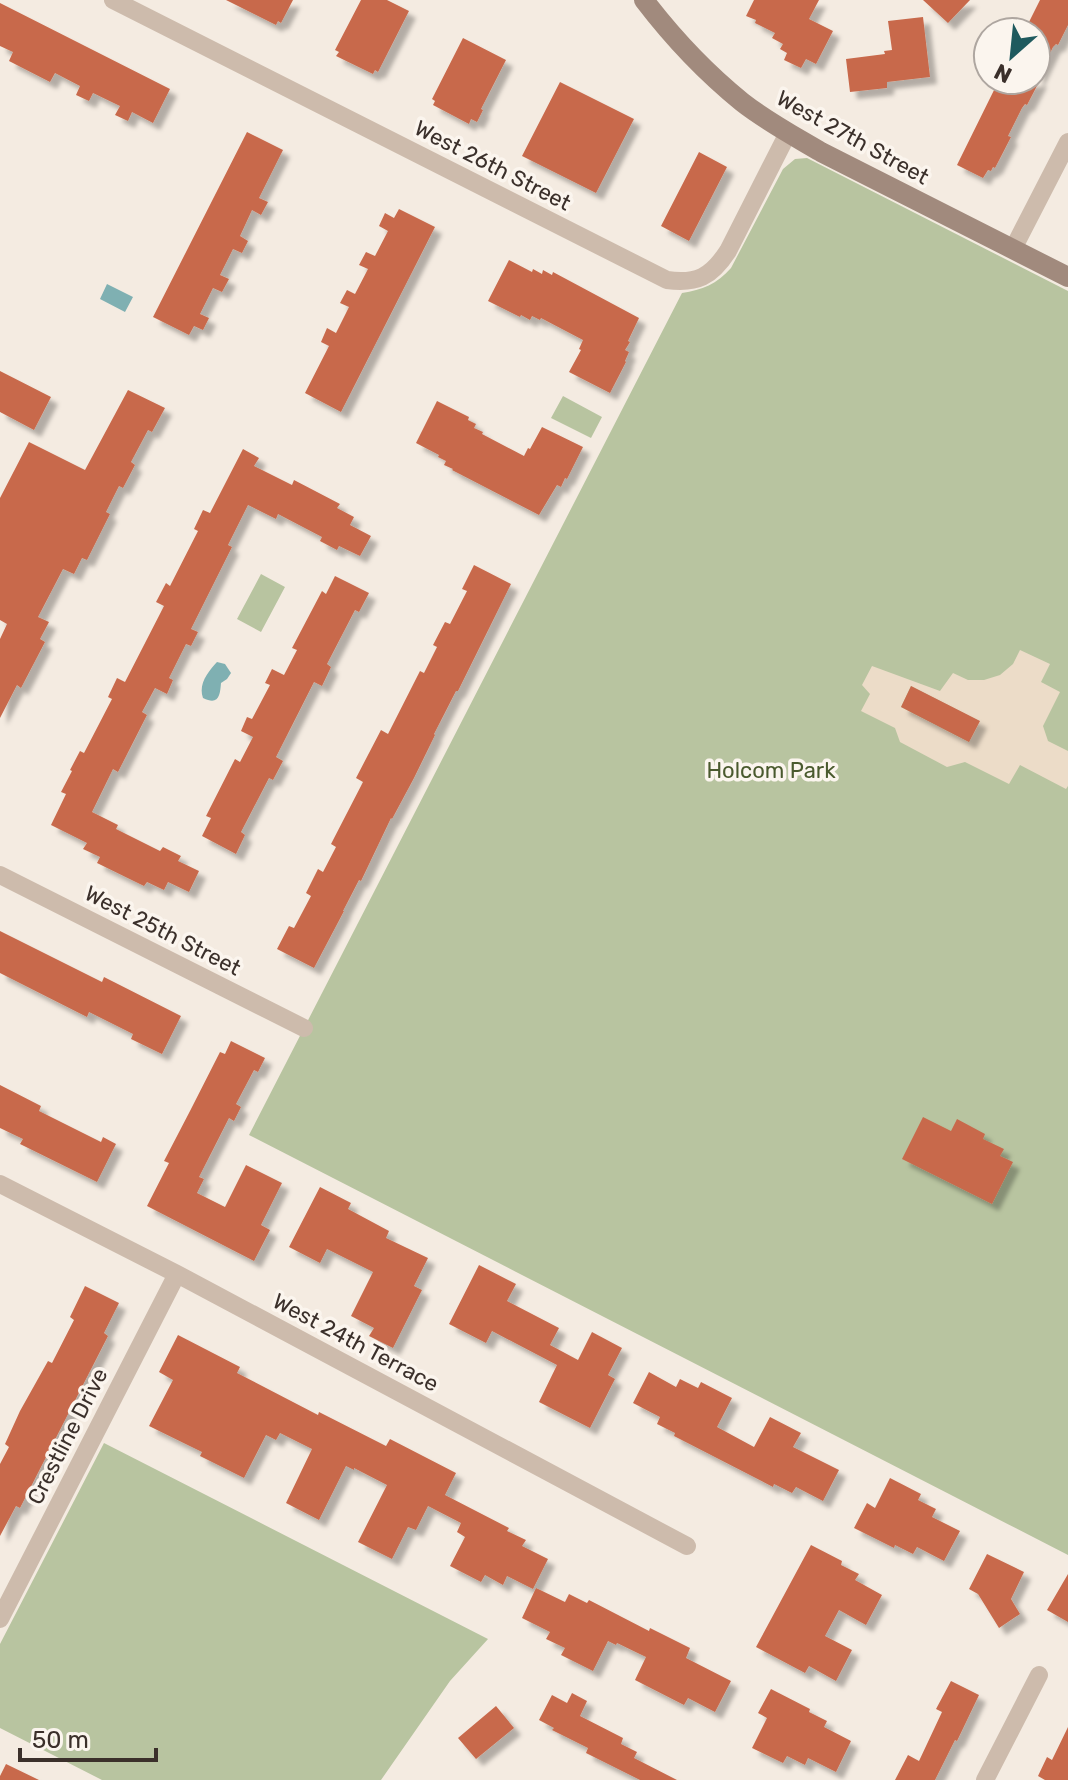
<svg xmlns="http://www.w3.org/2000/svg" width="1068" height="1780" font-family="Rubik,sans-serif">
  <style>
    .green { fill: #b8c4a0 }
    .plaza { fill: #ecdcc8; fill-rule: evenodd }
    .water { fill: #7fb0b2 }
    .building { fill: #c8694b; filter: url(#shadow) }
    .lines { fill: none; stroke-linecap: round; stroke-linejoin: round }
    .street { stroke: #cdbbac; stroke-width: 18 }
    .secondary { stroke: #a18a7d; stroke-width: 20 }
    .labels { text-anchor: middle; stroke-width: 7; stroke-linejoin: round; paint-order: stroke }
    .street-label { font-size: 22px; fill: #3b302b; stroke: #fbf5ee }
    .park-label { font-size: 22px; fill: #4a5a2e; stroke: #fbf5ee }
  </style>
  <defs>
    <filter id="shadow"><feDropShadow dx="7" dy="7" stdDeviation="2" flood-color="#0004"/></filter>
  </defs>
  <rect width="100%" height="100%" fill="#f4ebe1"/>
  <path class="green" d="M807,158L1068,291V1555L249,1135L682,293C702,290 717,284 731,268L783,169L795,159Z
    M563,396L602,417L591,438L551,418Z
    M261,574L285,587L261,632L237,619Z
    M104,1443L488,1639L450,1681L381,1780H102L0,1728V1644Z"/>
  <path class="plaza" d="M1020,650L1050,664L1041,682L1060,692L1043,726L1048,741L1068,751V786L1066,789L1020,765L1009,784L965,762L947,767L900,742L895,728L861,711L870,694L862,685L872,666L940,691L953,673L968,680H984L1000,675L1013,664ZM911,686L979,721L969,742L901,707Z"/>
  <path class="water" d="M107,284L133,297L125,312L100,299Z
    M217,662L225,664L231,673L227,679L221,683C220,695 219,706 203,698C198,684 208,672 217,662Z"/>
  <path class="building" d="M226,0H293L281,23L278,21L276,25Z
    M361,0H387L409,11L378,72L375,70L373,74L336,56L339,52L335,50Z
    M754,0H819L809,19L833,31L816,64L806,59L801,68L784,60L787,53L780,49L783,44L772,38L775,33L755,23L756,20L746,16Z
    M923,0H970L948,23Z
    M1040,0H1068V25L1058,45L1056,44L1053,47L1037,80H1040L1027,105L1025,104L1022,108L1008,136L1011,137L995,168L993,167L991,171L988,170L983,178L957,165L999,80H1036V32H1024Z
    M0,3L170,89L153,123L132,112L128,121L115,115L120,106L93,93L89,101L76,95L80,86L55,73L50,82L9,61L13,52L0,46Z
    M923,17L930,77L887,82V88L850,92L846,59L885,54L884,51L892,50L888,21Z
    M463,38L506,60L481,109L483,110L477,122L471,119L469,124L433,105L435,101L432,99Z
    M560,82L634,119L596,193L522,156Z
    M247,132L283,150L259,198L268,202L261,215L252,210L240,236L248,241L242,253L233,249L220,275L229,279L222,292L213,288L200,314L209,318L203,330L194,326L189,335L153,317Z
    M699,152L727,167L689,241L661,226Z
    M399,209L435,227L341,412L305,393L329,346L321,342L327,328L336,333L349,307L340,303L347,290L355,294L368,269L359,265L366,252L375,256L388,231L379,226L385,213L394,218Z
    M509,260L532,272L533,269L542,274L543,270L552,275L553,272L639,318L628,341L630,342L625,350L629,352L625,361L626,362L610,393L569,372L581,350L579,349L583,340L541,318L540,320L532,316L530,320L521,315L520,317L488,301Z
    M0,371L51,397L34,430L0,412Z
    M128,390L165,408L152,432L148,430L131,462L135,465L123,488L119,486L106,512L110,514L87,560L82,558L74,574L63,569L38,617L49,622L40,639L45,642L21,688L17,685L0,718V639L7,624L0,620V498L29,442L85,470Z
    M437,401L469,417L468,420L476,424L474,428L483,432L482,434L524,456L528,448L530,449L542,427L583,447L567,479L565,478L561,487L557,485L539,515L452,470L453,469L444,465L446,461L438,457L439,455L416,443Z
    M243,449L259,458L254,466L292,485L294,480L340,504L337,508L354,517L350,525L371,536L360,556L339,546L337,550L320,541L322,537L278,514L276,519L248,505L228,545L232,547L191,629L198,632L191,646L186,644L169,678L173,680L167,694L155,688L142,712L147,715L118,772L113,769L92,812L118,825L116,829L160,851L163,847L181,856L178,861L199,871L189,892L168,882L164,890L147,882L144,886L97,863L100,857L83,849L87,843L51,825L66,794L61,792L72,771L70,770L80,751L84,753L112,699L108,697L117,678L125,682L164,606L156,602L166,583L170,586L198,531L194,529L203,510L210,513Z
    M474,565L511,584L458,691H456L434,734L435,735L414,778L392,819L391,818L361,881L359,880L343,911H344L314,968L277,949L289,926L294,928L311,896L306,893L318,869L323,872L336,847L331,844L363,782L356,778L381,730L388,734L420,671L424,673L437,647L433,645L445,622L450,624L467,591L462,589Z
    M335,576L369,593L359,612L355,610L327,664L331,667L322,686L314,682L276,757L283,761L273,780L269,778L241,832L245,835L236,854L202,836L211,818L206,816L235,759L240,762L253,737L241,731L247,717L252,719L270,685L265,683L272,669L284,675L297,650L292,648L322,591L326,594Z
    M911,686L980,721L969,742L901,707Z
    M0,931L102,982L104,977L181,1016L162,1054L131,1039L133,1034L89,1012L87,1017L0,973Z
    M231,1041L265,1058L258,1072L254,1070L236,1104L241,1107L234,1121L229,1118L199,1177L204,1179L197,1193L225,1207L246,1165L282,1183L261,1225L270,1230L254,1261L147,1206L169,1163L164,1161L190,1111L220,1052L225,1054Z
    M0,1085L41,1106L39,1111L101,1142L103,1137L116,1144L97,1182L20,1144L23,1139L0,1128Z
    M923,1117L951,1131L957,1119L985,1134L983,1139L1004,1149L1000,1156L1013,1162L992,1204L902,1159Z
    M320,1187L351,1203L348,1209L389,1231L386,1238L428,1258L414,1286L422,1290L393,1348L369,1336L374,1328L351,1316L373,1272L327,1249L320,1263L289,1247Z
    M479,1265L516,1284L507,1301L559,1328L550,1345L578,1360L592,1332L622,1348L608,1375L615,1379L590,1428L539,1402L557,1365L492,1331L486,1343L449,1324Z
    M85,1286L119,1303L104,1333L108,1336L20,1508L16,1506L0,1536V1464L9,1447L5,1444L20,1411L48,1361L52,1363L74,1320L70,1317Z
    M178,1335L240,1367L237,1373L318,1415L319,1412L386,1446L390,1439L456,1473L445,1495L509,1528L507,1531L526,1540L522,1546L548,1559L533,1589L507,1576L503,1585L485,1575L481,1582L450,1566L465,1537L457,1532L461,1523L428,1506L416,1530L408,1527L392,1559L358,1542L387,1485L354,1468V1470L346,1466L319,1520L286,1503L312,1449L280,1433L276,1440L266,1435L244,1478L200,1456L202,1452L149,1426L173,1380L159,1372Z
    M649,1372L676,1387L680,1379L698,1388L701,1382L732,1398L717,1427L754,1447L770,1417L801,1433L793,1447L839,1470L823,1501L796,1487L792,1493L774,1484L773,1487L674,1436L675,1433L657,1424L660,1417L633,1403Z
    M890,1478L921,1494L918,1500L936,1509L932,1517L960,1531L944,1561L917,1547L913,1554L895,1545L894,1548L854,1528L867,1503L875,1508Z
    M811,1545L842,1561L841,1565L859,1574L855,1580L882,1595L866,1625L839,1610L825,1636L852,1650L836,1681L809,1666L805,1673L756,1647Z
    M987,1554L1024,1572L1011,1599L1020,1614L999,1628L978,1594L969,1589Z
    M1068,1574V1622L1047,1610Z
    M536,1588L565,1602L569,1594L587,1603L589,1600L649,1631L650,1628L690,1648L686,1658L731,1681L715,1712L688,1698L684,1705L635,1680L646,1657L617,1643L616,1645L608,1641L593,1671L561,1655L565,1648L546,1639L550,1632L522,1618Z
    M951,1681L979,1695L957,1741L955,1740L935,1780H895L908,1755L919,1761L942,1712L936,1709Z
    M771,1689L810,1709L809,1712L827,1721L824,1727L851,1741L836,1772L808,1758L805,1765L787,1756L783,1763L752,1748L767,1718L758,1713Z
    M572,1693L587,1701L580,1716L623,1738L621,1744L637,1752L634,1758L677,1780H640L586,1753L588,1748L552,1730L554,1728L539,1720L552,1695L567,1703Z
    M496,1706L514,1728L476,1759L458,1738Z
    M1068,1727V1780H1045L1038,1776L1047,1757L1052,1760Z
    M6,1764L39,1780H0V1776Z"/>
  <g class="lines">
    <path class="street" d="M113,0L667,280C697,284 711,277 728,251L788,133
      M1013,249L1068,142
      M0,875L304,1028
      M0,1184L177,1274L687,1546
      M0,1619L177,1274
      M985,1780L1039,1675"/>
    <path class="secondary" d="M644,0C673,38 705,72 742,102C766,121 794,136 821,152L1068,277"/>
  </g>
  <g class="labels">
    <g class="street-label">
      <text transform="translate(853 137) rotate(29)" y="8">West 27th Street</text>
      <text transform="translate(493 165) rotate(27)" y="8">West 26th Street</text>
      <text transform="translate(163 930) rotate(27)" y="8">West 25th Street</text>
      <text transform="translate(356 1342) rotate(28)" y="8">West 24th Terrace</text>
      <text transform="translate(67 1436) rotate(-63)" y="8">Crestline Drive</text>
    </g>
    <g class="park-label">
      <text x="771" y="778">Holcom Park</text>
    </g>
  </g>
  <g transform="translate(1012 56) rotate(207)"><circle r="38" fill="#fbf5ee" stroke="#aea6a0" stroke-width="2"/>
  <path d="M0-6L14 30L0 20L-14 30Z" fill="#1f5a5e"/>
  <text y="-12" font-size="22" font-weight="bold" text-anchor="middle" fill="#3b302b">N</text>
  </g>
  <path d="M20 1748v12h136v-12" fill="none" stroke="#3b302b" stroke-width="4"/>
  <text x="32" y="1748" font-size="24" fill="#3b302b" stroke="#fbf5ee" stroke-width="6" paint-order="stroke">50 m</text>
</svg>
